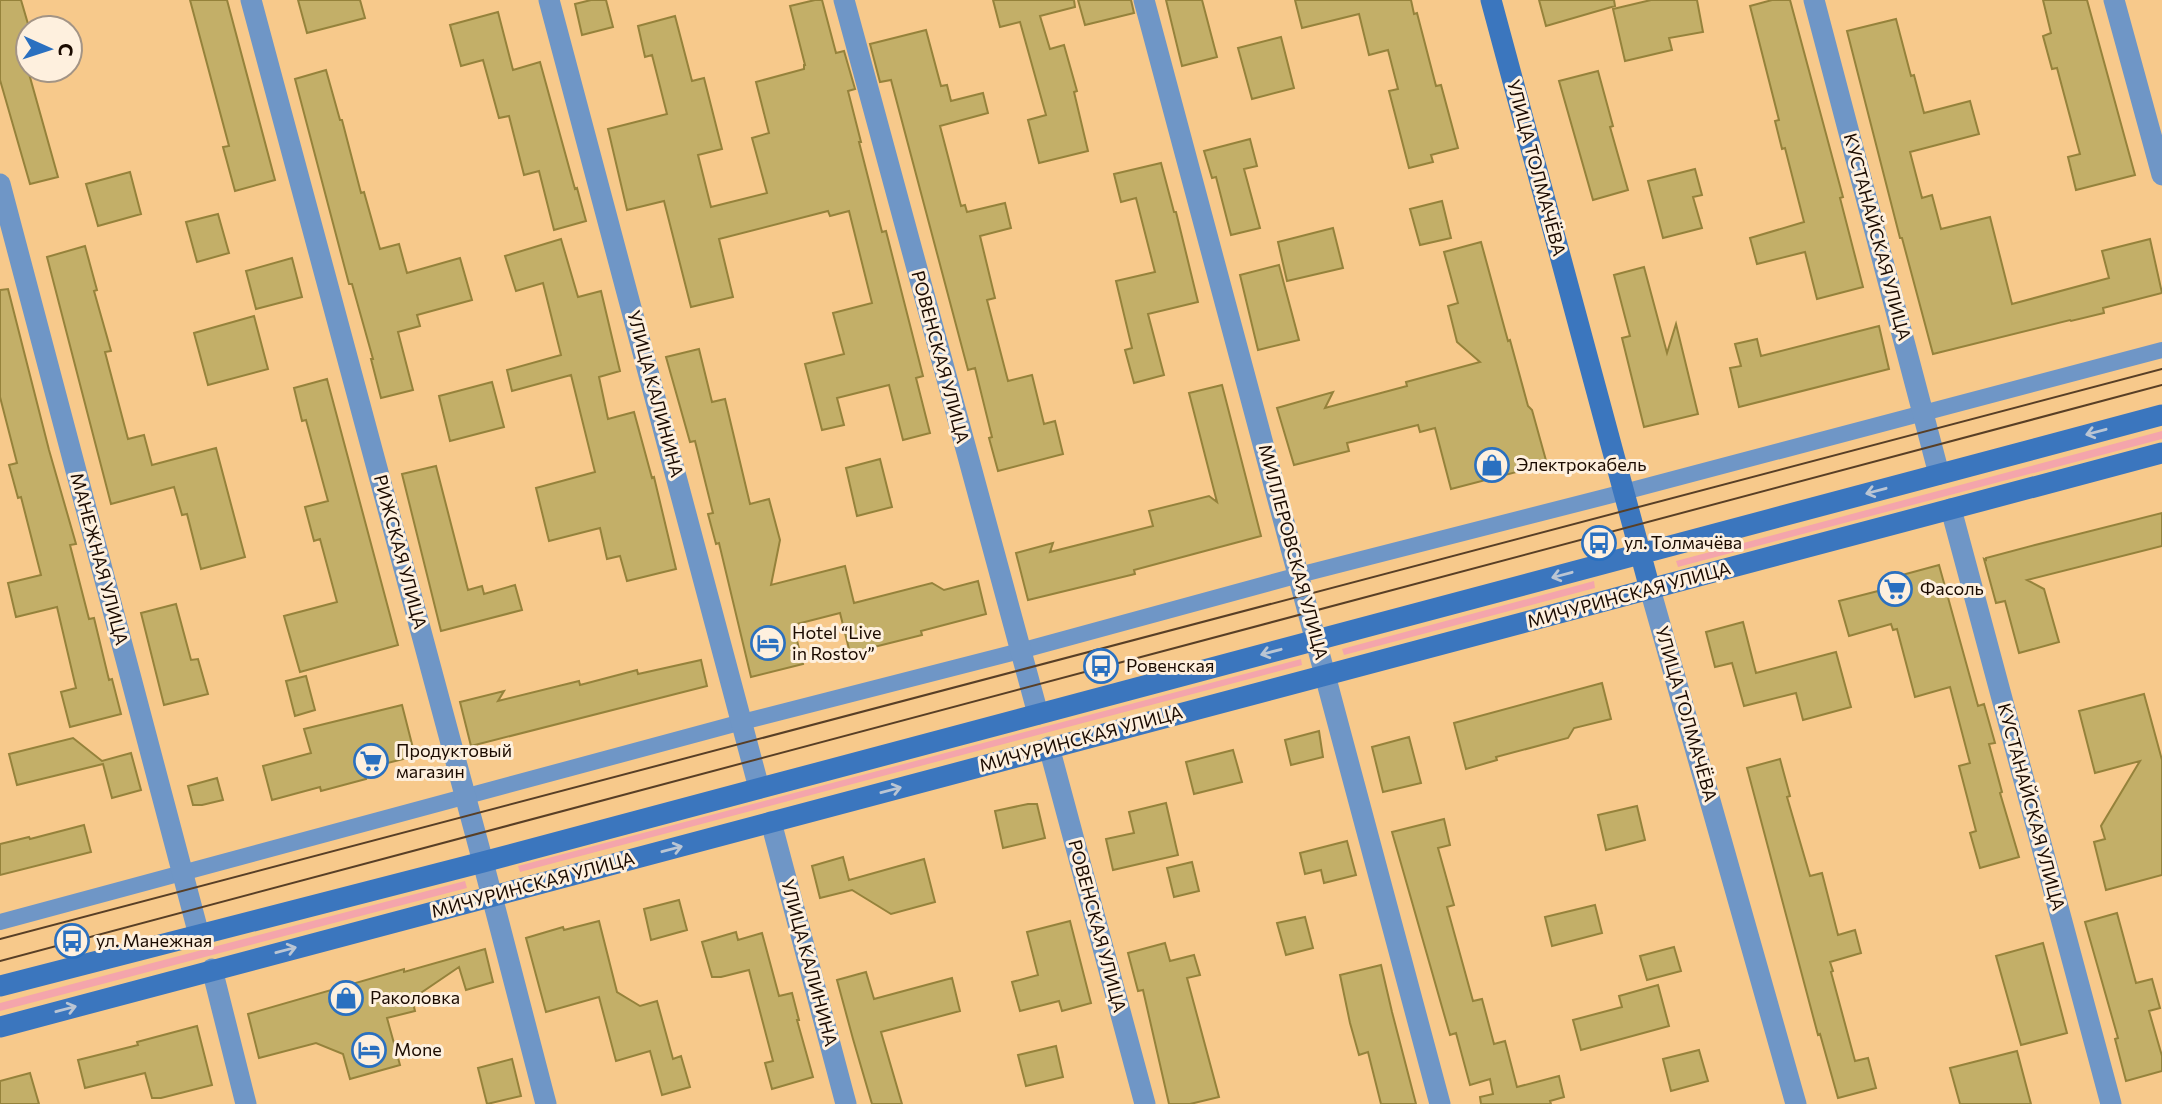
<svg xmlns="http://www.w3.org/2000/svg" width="2162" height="1104" font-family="Commissioner,sans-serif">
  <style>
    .green { fill: #f4a5ab }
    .building { fill: #c3af68; stroke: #95823b; stroke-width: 2 }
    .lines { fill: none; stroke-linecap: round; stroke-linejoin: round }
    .lane { stroke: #6f96c6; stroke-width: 16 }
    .street { stroke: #6f96c6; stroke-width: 21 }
    .secondary { stroke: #3b76be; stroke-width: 21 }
    .tram { stroke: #583f26; stroke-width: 2 }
    .oneway { stroke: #bac5d3 }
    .labels { text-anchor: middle; stroke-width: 6; stroke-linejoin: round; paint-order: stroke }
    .street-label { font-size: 18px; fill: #1b0b00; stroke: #fef0de }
    .poi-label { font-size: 18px; fill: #1b0b00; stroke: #fef0de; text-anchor: start }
  </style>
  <rect width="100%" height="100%" fill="#f7c98b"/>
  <path class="green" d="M2162,431V439L1678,567L1676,561Z
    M1594,581L1595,588L1344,655L1342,649Z
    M1301,659L1302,665L520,872L518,866Z
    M465,881L467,888L0,1011V1003Z"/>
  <path class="building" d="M0,0H21L28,24V70L58,177L30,184L0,80Z
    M190,0H227L275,180L235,191L223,147L229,146Z
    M298,0H360L365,18L307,33Z
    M591,0H606L613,27L582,35L575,4Z
    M815,0H822L836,53L844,51L855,89L848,91L861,142H859L882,232L886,231L923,376L916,378L930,433L903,440L889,385L837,398L844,425L822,430L805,364L844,354L833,313L872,303L849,211L830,216L828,211L719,239L733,297L691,307L664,201L627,210L608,129L667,114L652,55L645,57L638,26L675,16L692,81L704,78L722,149L698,155L711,207L767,193L752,138L769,133L756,82L804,69V65H805L790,6Z
    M993,0H1074L1075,7L1040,16L1050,49L1064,45L1077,91L1074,92L1088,151L1039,163L1028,120L1046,115L1020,22L1000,27Z
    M1078,0H1131L1134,13L1085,25Z
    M1166,0H1202L1217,57L1182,66Z
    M1295,0H1411L1414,14L1417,13L1436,86L1441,85L1458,148L1431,155L1433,162L1409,168L1389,91L1398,89L1388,50L1369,55L1359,14L1302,28Z
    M1539,0H1614L1615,6L1546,26Z
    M1651,0H1697L1703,32L1669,38L1672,50L1625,61L1613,9Z
    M1772,0H1790L1843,197L1840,198L1863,287L1817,299L1805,252L1757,264L1750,238L1804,222L1785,148L1782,149L1775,121L1779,120L1750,6Z
    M2043,0H2087L2135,175L2076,190L2068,157L2080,154L2057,68L2052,69L2043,36L2051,33Z
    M498,12L513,70L540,62L575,189L577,188L586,221L554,230L539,171L524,175L509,116L499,118L483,60L461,66L450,25Z
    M1896,19L1911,76L1914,75L1924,113L1970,101L1979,134L1910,152L1922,198L1932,195L1941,229L1990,217L2012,304L2109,278L2102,251L2150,239L2162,293L2103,308L2104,313L2071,321L2070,320L1933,354L1902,238H1900L1847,31Z
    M926,30L941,86L947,85L951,101L983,93L988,113L940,126L961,206L965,205L967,212L1005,203L1011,228L980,236L995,298L987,300L1008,381L1032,375L1044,424L1055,421L1063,454L998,471L989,438L992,437L975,368L968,370L891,80L880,82L870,44Z
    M1281,37L1294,88L1252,99L1238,48Z
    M326,70L340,120H342L361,193L364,192L380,249L399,244L407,273L460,258L472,300L417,315L420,326L398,332L413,390L381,398L371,359H373L352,284H349L295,79Z
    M1598,71L1613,126L1610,127L1628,190L1593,200L1559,81Z
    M1250,139L1257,166L1244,169L1260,228L1231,235L1216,177L1212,178L1204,151Z
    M1161,163L1174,212H1176L1198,302L1148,314L1164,375L1134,383L1125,350L1132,348L1116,281L1155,272L1136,198L1121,202L1114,174Z
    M1695,169L1702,195L1693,197L1702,228L1663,238L1648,181Z
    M130,172L141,214L98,226L86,184Z
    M1442,201L1451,238L1420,245L1410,209Z
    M218,214L229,253L197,262L186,222Z
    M1333,228L1343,268L1287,281L1278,242Z
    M561,239L578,297L601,291L620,371L599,377L608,419L634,412L652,478L654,477L676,569L627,581L620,556L607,559L600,528L549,541L536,488L595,472L571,375L512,391L507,370L561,355L543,283L516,291L505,256Z
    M1481,242L1508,341L1510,340L1528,406L1532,410L1547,464L1451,489L1435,428L1420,432L1418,425L1347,443L1349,451L1294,465L1277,408L1333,392L1325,408L1407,386L1406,382L1480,362L1457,342L1448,306L1458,303L1444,252Z
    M85,246L97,290L94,291L111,351L105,352L128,439L144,435L152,465L216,448L245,557L201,569L187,514L182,515L174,487L111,504L47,257Z
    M292,258L302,297L256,309L246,271Z
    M1279,265L1299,340L1258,350L1240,275Z
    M1644,267L1667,353L1676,324L1698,414L1644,427L1622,338L1630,336L1614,275Z
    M8,289L49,450L76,544L70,545L89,619L94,618L109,680L112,679L121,714L70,727L61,692L76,688L57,607L16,617L8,583L41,575L21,497L18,498L9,465L17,463L0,397V290Z
    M254,316L268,369L208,385L194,333Z
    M1879,326L1889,369L1739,407L1730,368L1741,366L1735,344L1757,339L1761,356Z
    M699,349L712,402L725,399L750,504L769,499L780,540L771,585L845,566L854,603L932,583L944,590L978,581L986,614L921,631L922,635L850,653L840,613L793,625L803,664L751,677L719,543L716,544L708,514L713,513L695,441L690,442L666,357Z
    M327,379L398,645L300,672L284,616L337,602L320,539L314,541L305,507L328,501L306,420L302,421L294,388Z
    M492,382L504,427L450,441L439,396Z
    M1222,385L1261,536L1134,570L1135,574L1028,600L1016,553L1053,543L1050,552L1153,526L1149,511L1209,496L1217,502L1189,393Z
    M880,459L892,507L857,516L846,468Z
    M436,466L468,590L482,586L484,594L515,585L522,610L441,631L402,474Z
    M2162,513V546L2027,580L2044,589L2059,642L2019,653L2005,601L1996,603L1984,559L1986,560V558L2035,545Z
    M1939,565L1978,706L1984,704L1995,743L1989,744L2002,792L2000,793L2019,857L1980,868L1970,833L1976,831L1959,766L1970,763L1950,687L1915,697L1897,629L1893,630L1891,624L1849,636L1839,601L1882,590L1880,581Z
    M176,604L191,660L198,659L208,694L164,705L141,613Z
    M1743,622L1756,673L1836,652L1851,707L1803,720L1796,693L1744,706L1732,663L1715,667L1706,632Z
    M701,660L707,686L471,746L460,702L504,691L498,701L579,681L580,685L637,670L638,674Z
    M306,676L315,710L295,716L286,681Z
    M1602,683L1611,719L1574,728L1568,738L1496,757L1497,760L1466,769L1454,723Z
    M2144,694L2162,760V875L2106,890L2094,842L2105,839L2101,826L2140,761L2095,773L2079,711Z
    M402,705L415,756L364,769L366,779L321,791L320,787L272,800L263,766L311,753L304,729Z
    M1319,731L1323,757L1291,765L1285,740Z
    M1409,737L1421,783L1383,792L1372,747Z
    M73,738L102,761L131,753L141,790L112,798L103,764L17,785L9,754Z
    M1233,750L1242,782L1194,794L1186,762Z
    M1780,759L1790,796L1787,797L1810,876L1822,873L1838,935L1855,930L1861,953L1830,962L1833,971L1831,972L1855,1061L1868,1058L1876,1088L1838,1098L1820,1034L1818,1035L1747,768Z
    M217,778L223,800L202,805H193L188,786Z
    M1166,803L1178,855L1113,870L1106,839L1134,833L1129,812Z
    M1028,804H1037L1045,838L1003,848L995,811Z
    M1637,806L1645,840L1606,850L1598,815Z
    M1444,819L1450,845L1438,848L1454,905L1447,907L1473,1001L1482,999L1494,1044L1505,1041L1517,1087L1559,1076L1564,1097L1550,1101L1551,1104H1481L1480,1097L1493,1094L1490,1079L1470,1085L1456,1033L1450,1035L1392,832Z
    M84,825L91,852L0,875V844L29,837L30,839Z
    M1347,841L1356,875L1324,883L1321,870L1305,874L1300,853Z
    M843,857L849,880L924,859L935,902L891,914L852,890L820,898L812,866Z
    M1192,862L1199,891L1174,897L1167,868Z
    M679,900L687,930L651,940L644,909Z
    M1595,905L1602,933L1552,946L1545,917Z
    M2117,913L2136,983L2152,979L2160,1008L2149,1011L2162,1056V1071L2126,1081L2115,1039L2118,1038L2085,922Z
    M1305,917L1313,948L1286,955L1277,923Z
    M599,921L617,992L640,1006L657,1001L673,1059L681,1056L690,1087L662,1095L650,1051L616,1061L599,997L546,1012L526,938L563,927L564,930Z
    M1070,921L1091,1003L1062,1011L1059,1001L1020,1011L1012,982L1038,975L1027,932Z
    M736,932L738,940L762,933L779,996L792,993L799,1020H797L813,1077L772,1089L765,1063L773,1061L749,970L721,977H712L702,942Z
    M1165,943L1170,961L1194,955L1200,975L1187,978L1219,1097L1190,1104H1169L1143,990L1138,991L1128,953Z
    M2043,943L2067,1033L2021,1045L1996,956Z
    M1674,947L1681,971L1647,980L1640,956Z
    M485,949L493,982L466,990L459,967L412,999L415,1011L387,1018L400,1065L350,1079L343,1054L316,1043L259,1058L248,1014L404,969V972Z
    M1381,965L1392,1012L1416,1104H1381L1368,1052L1359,1055L1350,1023L1340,975Z
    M866,972L874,999L952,978L960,1011L881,1032L902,1104H872L853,1039L837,980Z
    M1658,985L1669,1026L1581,1050L1573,1020L1622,1007L1619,996Z
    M197,1026L212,1085L161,1098H152L145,1073L85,1088L78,1060L138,1045L137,1042Z
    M1056,1046L1063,1077L1026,1086L1018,1055Z
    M1699,1050L1708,1081L1671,1091L1663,1059Z
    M2017,1051L2031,1104H1960L1950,1068Z
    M512,1059L521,1096L487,1104L478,1068Z
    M30,1073L39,1104H0V1081Z"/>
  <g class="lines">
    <path class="lane" d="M0,922L742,722L1020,651L1299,575L1624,492L2162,350"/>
    <path class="street" d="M251,0L483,862L546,1104
      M549,0L759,788
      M844,0L1038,714
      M1144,0L1440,1104
      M1814,0L1939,474
      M2114,0L2162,175
      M0,184L199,935
      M1951,509L2111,1104
      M1650,589L1796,1104
      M1049,747L1145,1104
      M771,822L846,1104
      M212,969L246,1104"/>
    <path class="secondary" d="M1491,0L1650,589
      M0,986L483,862L2162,415
      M0,1027L2162,453"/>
    <path class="tram" d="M0,939L2162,369
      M0,961L2162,385"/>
  </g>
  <defs><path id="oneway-shaft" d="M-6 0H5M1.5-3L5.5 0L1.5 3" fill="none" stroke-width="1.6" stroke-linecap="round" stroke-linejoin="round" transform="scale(1.75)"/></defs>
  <g class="oneway">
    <use href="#oneway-shaft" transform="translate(2096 432) rotate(165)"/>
    <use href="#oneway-shaft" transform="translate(1876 491) rotate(165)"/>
    <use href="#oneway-shaft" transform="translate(1562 575) rotate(165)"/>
    <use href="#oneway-shaft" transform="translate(1271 652) rotate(165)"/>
    <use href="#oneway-shaft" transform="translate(891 790) rotate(-15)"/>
    <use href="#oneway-shaft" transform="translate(672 849) rotate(-15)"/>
    <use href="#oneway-shaft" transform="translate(286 950) rotate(-15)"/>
    <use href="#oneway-shaft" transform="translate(66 1009) rotate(-15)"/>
  </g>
  <defs>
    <g id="shop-ring" transform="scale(1.75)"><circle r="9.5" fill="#fef0de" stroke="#2a70c0" stroke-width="1.5"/><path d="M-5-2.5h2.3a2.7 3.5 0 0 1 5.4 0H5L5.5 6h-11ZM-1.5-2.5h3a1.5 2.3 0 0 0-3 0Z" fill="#2a70c0"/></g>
    <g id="bus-ring" transform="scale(1.75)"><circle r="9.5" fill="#fef0de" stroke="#2a70c0" stroke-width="1.5"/><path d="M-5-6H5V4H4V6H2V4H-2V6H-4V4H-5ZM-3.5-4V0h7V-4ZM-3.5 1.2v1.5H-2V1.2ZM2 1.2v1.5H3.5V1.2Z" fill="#2a70c0"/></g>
    <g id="supermarket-ring" transform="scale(1.75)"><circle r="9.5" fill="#fef0de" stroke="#2a70c0" stroke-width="1.5"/><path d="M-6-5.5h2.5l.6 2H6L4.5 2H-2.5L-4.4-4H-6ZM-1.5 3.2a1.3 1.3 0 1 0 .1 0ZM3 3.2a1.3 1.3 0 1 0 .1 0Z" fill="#2a70c0"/></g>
    <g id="hotel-ring" transform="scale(1.75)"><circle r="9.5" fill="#fef0de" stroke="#2a70c0" stroke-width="1.5"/><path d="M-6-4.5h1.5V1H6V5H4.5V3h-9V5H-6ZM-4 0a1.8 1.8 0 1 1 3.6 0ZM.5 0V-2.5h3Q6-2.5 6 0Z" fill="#2a70c0"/></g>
  </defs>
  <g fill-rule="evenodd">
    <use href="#shop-ring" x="1492" y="465"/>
    <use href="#bus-ring" x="1599" y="543"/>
    <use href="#supermarket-ring" x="1895" y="589"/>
    <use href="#hotel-ring" x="768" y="643"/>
    <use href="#bus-ring" x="1101" y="666"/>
    <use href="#supermarket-ring" x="371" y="761"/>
    <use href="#bus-ring" x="72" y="941"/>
    <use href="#shop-ring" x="346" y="998"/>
    <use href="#hotel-ring" x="369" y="1050"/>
  </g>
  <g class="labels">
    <g class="street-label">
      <text transform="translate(1536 168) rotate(75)" y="6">УЛИЦА ТОЛМАЧЁВА</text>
      <text transform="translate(1877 237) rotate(75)" y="6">КУСТАНАЙСКАЯ УЛИЦА</text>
      <text transform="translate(940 357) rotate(75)" y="6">РОВЕНСКАЯ УЛИЦА</text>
      <text transform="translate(655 394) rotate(75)" y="6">УЛИЦА КАЛИНИНА</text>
      <text transform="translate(400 552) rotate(75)" y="6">РИЖСКАЯ УЛИЦА</text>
      <text transform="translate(1293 552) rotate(75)" y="6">МИЛЛЕРОВСКАЯ УЛИЦА</text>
      <text transform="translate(99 559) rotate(75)" y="6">МАНЕЖНАЯ УЛИЦА</text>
      <text transform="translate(1629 595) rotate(-15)" y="6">МИЧУРИНСКАЯ УЛИЦА</text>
      <text transform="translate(1686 714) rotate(74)" y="6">УЛИЦА ТОЛМАЧЁВА</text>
      <text transform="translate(1081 739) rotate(-15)" y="6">МИЧУРИНСКАЯ УЛИЦА</text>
      <text transform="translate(2031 807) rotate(75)" y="6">КУСТАНАЙСКАЯ УЛИЦА</text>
      <text transform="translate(533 885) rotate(-15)" y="6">МИЧУРИНСКАЯ УЛИЦА</text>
      <text transform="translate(1097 926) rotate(75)" y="6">РОВЕНСКАЯ УЛИЦА</text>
      <text transform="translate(809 963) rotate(75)" y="6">УЛИЦА КАЛИНИНА</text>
    </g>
    <g class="poi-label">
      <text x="1516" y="471">Электрокабель</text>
      <text x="1624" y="549">ул. Толмачёва</text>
      <text x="1920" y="595">Фасоль</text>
      <text x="792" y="639">Hotel “Live<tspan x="792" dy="21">in Rostov”</tspan></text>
      <text x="1126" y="672">Ровенская</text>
      <text x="396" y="757">Продуктовый<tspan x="396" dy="21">магазин</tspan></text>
      <text x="96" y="947">ул. Манежная</text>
      <text x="370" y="1004">Раколовка</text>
      <text x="394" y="1056">Mone</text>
    </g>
  </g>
  <g transform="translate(49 49) rotate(93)"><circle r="33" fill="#fef0de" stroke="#a39485" stroke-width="2"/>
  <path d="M0-5L12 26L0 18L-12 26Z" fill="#2a70c0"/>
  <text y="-10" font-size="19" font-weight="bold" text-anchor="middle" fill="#1b0b00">С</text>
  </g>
</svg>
